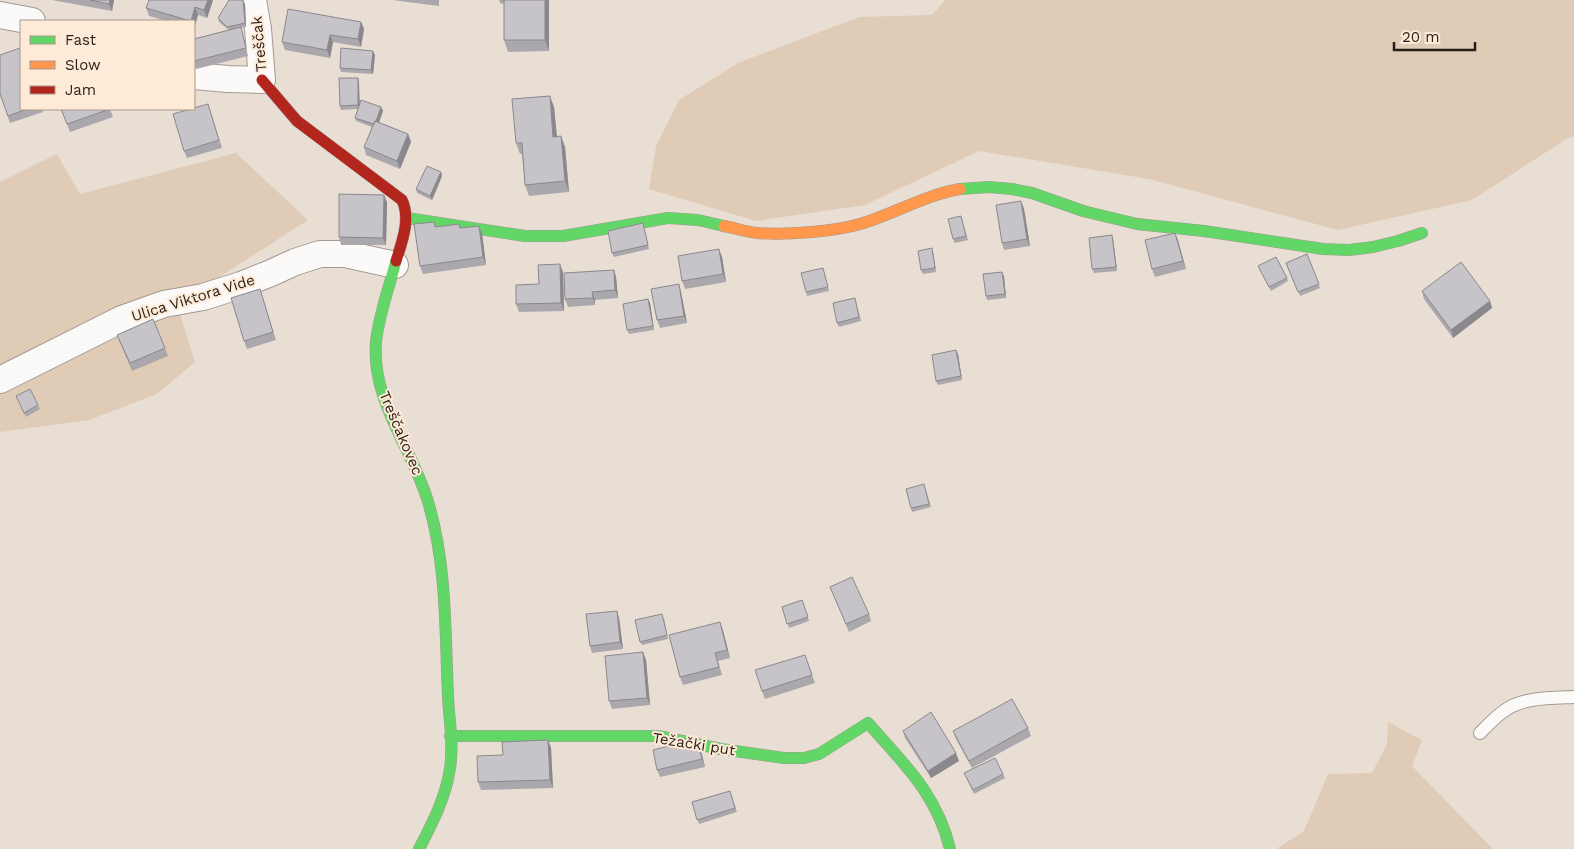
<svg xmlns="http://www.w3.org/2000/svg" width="1574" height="849" font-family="'Work Sans',sans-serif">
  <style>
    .green { fill: #e0cbb7 }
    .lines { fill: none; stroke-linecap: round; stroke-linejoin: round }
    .lane-casing { stroke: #a29a92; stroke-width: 14 }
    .street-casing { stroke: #a29a92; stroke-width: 28 }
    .fast-casing { stroke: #a29a92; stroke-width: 12 }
    .slow-casing { stroke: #a29a92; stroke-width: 12 }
    .jam-casing { stroke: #a29a92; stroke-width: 12 }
    .lane { stroke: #fcfaf8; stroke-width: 12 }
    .street { stroke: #fcfaf8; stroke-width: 26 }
    .fast { stroke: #63d668; stroke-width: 11 }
    .slow { stroke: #ff974d; stroke-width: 11 }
    .jam { stroke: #b3261e; stroke-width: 11 }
    .wall { fill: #aaa8ad }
    .shaded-wall { fill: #8b888d }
    .building { fill: #c6c3c9; stroke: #8b888d }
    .labels { text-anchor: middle; stroke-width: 4; stroke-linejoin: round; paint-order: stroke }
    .street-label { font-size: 15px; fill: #261f18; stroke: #ffead7 }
  </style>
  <rect width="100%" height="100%" fill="#e9ded3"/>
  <path class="green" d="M945,0H1574V137L1568,138L1472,200L1338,230L1149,179L979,151L865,205L756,221L649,189L656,146L679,100L738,63L859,17L932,15Z
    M236,153L308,220L177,304L195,362L157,394L89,420L0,432V182L57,154L80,194Z
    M1388,722L1422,740L1412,766L1493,849H1276L1304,831L1328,774L1372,773L1387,744Z"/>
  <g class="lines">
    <g class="lane-casing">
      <path id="lane" d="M1480,733C1488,725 1495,717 1504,711C1522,697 1552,698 1574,697"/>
    </g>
    <g class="street-casing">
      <path id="street" d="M0,15L32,21
        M194,76L228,79L262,80L258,29L253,0
        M0,380L122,319L164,304L203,297L241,285L271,273L295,262L320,254H345L395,265"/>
    </g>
    <g class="fast-casing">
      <path id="fast" d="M960,189L989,187L1012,189L1032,193L1083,211L1137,224L1204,231L1323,249L1349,250L1373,247L1398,241L1422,233
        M407,218L525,236H563L668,218L698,220L724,226
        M396,261C389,288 379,314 376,342C371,402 414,450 429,505C447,568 445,632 448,696C449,720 454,745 450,768C446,797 432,824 419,849
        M450,736H658L721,749L784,758H804L819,754L868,723C904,764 937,794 950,849"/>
    </g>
    <g class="slow-casing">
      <path id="slow" d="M724,226C735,228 746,232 757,233C785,235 833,232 860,224C894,214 925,195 960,189"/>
    </g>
    <g class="jam-casing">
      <path id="jam" d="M262,80L297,121L402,200C411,219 402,242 396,261"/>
    </g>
    <use href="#lane" class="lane"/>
    <use href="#street" class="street"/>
    <use href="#fast" class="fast"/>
    <use href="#slow" class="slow"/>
    <use href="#jam" class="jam"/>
  </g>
  <path class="wall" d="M52,0H114L112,11Z
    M149,0H213L207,18L198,15L194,29V21H167L149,16L146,8Z
    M392,0H439V6Z
    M499,0H549V51L508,52L504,40V3L501,4Z
    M245,4L246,27L241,28L243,35L248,56L196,69L194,62V39L229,30L219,22L218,18Z
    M361,22L364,29L361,47L333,42L330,58L285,50L282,42Z
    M375,55L373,74L341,72L340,68Z
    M359,82V104L381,107L383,111L379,122L408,134L411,142L400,169L366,155L364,147L372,127L356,121L355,118L358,109L341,110L340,106Z
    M0,94L21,109H42L43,112L10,123Z
    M208,104L222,148L187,158L184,151Z
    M554,107L557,137L561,136L565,147L569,192L529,196L525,185L522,154H520L516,143Z
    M61,109H110L113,117L70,132Z
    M441,172L442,176L432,200L417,193L416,189Z
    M1021,201L1024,209L1030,246L1004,250L1002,243Z
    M387,202L386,245H341L339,237Z
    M961,216L968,240L955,243L953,239Z
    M434,222L436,227L459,224L461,228L482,233L486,265L423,274L420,266Z
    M643,223L649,249L614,257L612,253Z
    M1175,233L1186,269L1155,277L1152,269Z
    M1112,235L1113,239L1117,271L1094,273L1092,269Z
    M719,249L722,257L726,282L685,289L682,281Z
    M933,252L936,272L923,274L921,270Z
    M1307,254L1320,288L1300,296L1286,263Z
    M1258,266L1287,278L1288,281L1271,291Z
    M823,268L829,291L807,296L806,292Z
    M614,270L616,277L618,298L595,300V305L568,307L565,299Z
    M563,272L564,311L519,312L516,304L539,284Z
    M1004,276L1006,298L987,300L986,296Z
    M260,289L276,340L247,349L244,341Z
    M1422,291L1490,301L1492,308L1453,338L1424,299Z
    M681,292L687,323L660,328L657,320Z
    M855,298L861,321L839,327L837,323Z
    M648,299L650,303L654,330L629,334L627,330Z
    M117,335L165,348L168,356L132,371Z
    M958,354L962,380L938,385L936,381Z
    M16,396L38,405L40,409L26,417Z
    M924,484L931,507L912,512L911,508Z
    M830,587L869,614L871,621L849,632Z
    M802,600L809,621L789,628L782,607Z
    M619,618L623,649L592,653L590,646Z
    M664,618L668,639L642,645L640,642Z
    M720,622L730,658L718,661L722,675L683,685L680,677Z
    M643,652L646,660L650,705L612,709L609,701Z
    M808,663L815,683L765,699L762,691Z
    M1028,728L1031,736L972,768L956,739L953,731Z
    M903,731L959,761L931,778L905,738Z
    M697,739L700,747L705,767L660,777L657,770Z
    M548,740L551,748L553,788L481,790L478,782L503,755Z
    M964,773L1003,774L1005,778L974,794Z
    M730,791L737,812L699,824L692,802Z"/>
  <path class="shaded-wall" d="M110,0H114L112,11L109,4Z
    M208,0H213L207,18L204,10Z
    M243,0L245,4L246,27L245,23Z
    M545,0H549V51L545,40Z
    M195,7L198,15L194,29V21H191Z
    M361,22L364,29L361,47L358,39Z
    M330,35L333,42L330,58L327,50Z
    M373,51L375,55L373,74L371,70Z
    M358,78L359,82L360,109L358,105Z
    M550,96L554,107L558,148L553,137Z
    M381,107L383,111L377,128L375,125Z
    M408,134L411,142L400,169L397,161Z
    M561,136L565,147L569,192L565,181Z
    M441,172L442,176L432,200L430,196Z
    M384,195L387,202L386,245L383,238Z
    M1021,201L1024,209L1030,246L1027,239Z
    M479,226L482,233L486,265L483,257Z
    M1175,233L1178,240L1186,269L1183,261Z
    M1112,235L1113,239L1117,271L1116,267Z
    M932,248L933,252L936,272L935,268Z
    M719,249L722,257L726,282L723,274Z
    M560,264L563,272L564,311L561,303Z
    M614,270L616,277L618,298L615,290Z
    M1002,272L1004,276L1006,298L1005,294Z
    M679,284L681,292L687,323L684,316Z
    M592,292L595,300V305L593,298Z
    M648,299L650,303L654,330L653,326Z
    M1490,301L1492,308L1453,338L1451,330Z
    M956,350L958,354L962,380L961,376Z
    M617,611L619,618L623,649L620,642Z
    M720,622L723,630L730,658L727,650Z
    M643,652L646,660L650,705L647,698Z
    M697,739L700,747L705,767L702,759Z
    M548,740L551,748L553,788L550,780Z
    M956,753L959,761L931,778L928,771Z"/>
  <path class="building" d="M90,0H110L109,4Z
    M149,0H208L204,10L195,7L191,21L146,8Z
    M229,0H243L245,23L227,27L218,18Z
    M504,0H545V40H504Z
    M288,9L361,22L358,39L330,35L327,50L282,42Z
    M241,27L246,48L194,61V39Z
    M20,48L21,50V109H27L8,116L0,94V55Z
    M341,48L373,51L371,70L340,68Z
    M339,78H358V105L340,106Z
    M550,96L553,137L561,136L565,181L525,185L522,143H516L512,99Z
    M361,100L381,107L376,121H375L374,124L355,118Z
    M208,104L219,140L184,151L173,114Z
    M61,109H110L67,124Z
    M375,121L408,134L397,161L364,147Z
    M427,166L441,172L430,196L416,189Z
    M339,194L384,195L383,238L339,237Z
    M1021,201L1027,239L1002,243L996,205Z
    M961,216L966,236L953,239L948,219Z
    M434,222L435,227L459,224L460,228L479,226L483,257L420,266L414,224Z
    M643,223L648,245L612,253L608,231Z
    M1175,233L1183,261L1152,269L1145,240Z
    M1112,235L1116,267L1092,269L1089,238Z
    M932,248L935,268L921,270L918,251Z
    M719,249L723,274L682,281L678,256Z
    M1307,254L1319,284L1298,292L1286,263Z
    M1276,257L1287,278L1269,287L1258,266Z
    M1461,262L1490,301L1451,330L1422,291Z
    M560,264L561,303L516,304V285L539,284L538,265Z
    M823,268L828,287L806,292L801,273Z
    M614,270L615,290L592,292L593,298L565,299L564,273Z
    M1002,272L1005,294L986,296L983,274Z
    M679,284L684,316L657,320L651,289Z
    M260,289L273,332L244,341L231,298Z
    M855,298L859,317L837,323L833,303Z
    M648,299L653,326L627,330L623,304Z
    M153,319L165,348L130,363L117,335Z
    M956,350L961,376L936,381L932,355Z
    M30,389L38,405L24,413L16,396Z
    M924,484L929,504L911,508L906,489Z
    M852,577L869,614L846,624L830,587Z
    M802,600L808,617L787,624L782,607Z
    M617,611L620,642L590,646L586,614Z
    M662,614L667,635L640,642L635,620Z
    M720,622L727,650L715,653L719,667L680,677L669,635Z
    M643,652L647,698L609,701L605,656Z
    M805,655L812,675L762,691L755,670Z
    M1012,699L1028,728L969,761L953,731Z
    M931,712L956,753L928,771L903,731Z
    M697,739L702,759L657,770L653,750Z
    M548,740L550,780L478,782L477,756L503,755L502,742Z
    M995,758L1003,774L973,790L964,773Z
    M730,791L735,808L697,820L692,802Z"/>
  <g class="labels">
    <g class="street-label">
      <text transform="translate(259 44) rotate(-95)" y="5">Treščak</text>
      <text transform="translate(193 298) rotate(-17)" y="5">Ulica Viktora Vide</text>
      <text transform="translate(401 433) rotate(67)" y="5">Treščakovec</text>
      <text transform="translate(694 744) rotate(9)" y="5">Težački put</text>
    </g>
  </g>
  <rect x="20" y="20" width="175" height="90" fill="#ffead7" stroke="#a8998b"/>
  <rect x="30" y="36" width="25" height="8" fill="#63d668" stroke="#a8998b"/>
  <text x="65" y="45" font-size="15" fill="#261f18">Fast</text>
  <rect x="30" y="61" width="25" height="8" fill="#ff974d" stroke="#a8998b"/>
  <text x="65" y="70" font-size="15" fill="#261f18">Slow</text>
  <rect x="30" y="86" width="25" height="8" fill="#b3261e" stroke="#a8998b"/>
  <text x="65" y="95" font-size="15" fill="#261f18">Jam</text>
  <path d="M1394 42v8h81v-8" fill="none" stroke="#261f18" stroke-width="2.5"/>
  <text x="1402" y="42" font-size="15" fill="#261f18" stroke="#ffead7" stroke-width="4" paint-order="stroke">20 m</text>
</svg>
